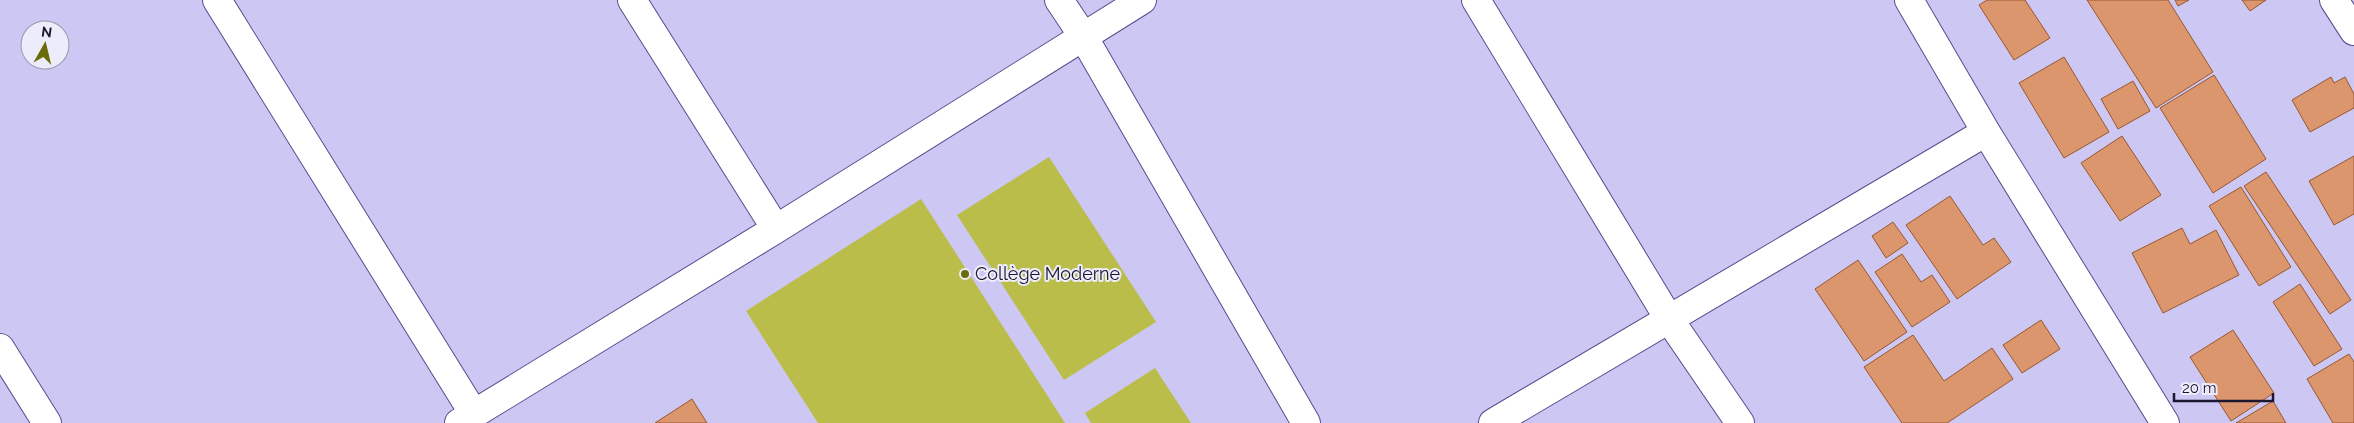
<svg xmlns="http://www.w3.org/2000/svg" width="2354" height="423" font-family="Raleway,sans-serif">
  <style>
    .green { fill: #bbbd4a }
    .building { fill: #dc966d; stroke: #98572f }
    .lines { fill: none; stroke-linecap: round; stroke-linejoin: round }
    .minor-casing { stroke: #584c8c; stroke-width: 30 }
    .major-casing { stroke: #584c8c; stroke-width: 30 }
    .minor { stroke: #fff; stroke-width: 28 }
    .major { stroke: #fff; stroke-width: 28 }
    .poi-dot { fill: #6a6c0c; stroke: #edecfb; stroke-width: 2 }
    .labels { text-anchor: middle; stroke-width: 4; stroke-linejoin: round; paint-order: stroke }
    .poi-label { font-size: 18px; fill: #1d1732; stroke: #edecfb; text-anchor: start }
  </style>
  <rect width="100%" height="100%" fill="#ccc7f3"/>
  <path class="green" d="M1049,157L1156,322L1064,380L957,215Z
    M921,199L1065,423H818L746,311Z
    M1155,368L1191,423H1091L1085,413Z"/>
  <path class="building" d="M1987,0H2025L2050,38L2014,60L1979,5Z
    M2087,0H2168L2213,72L2156,108Z
    M2175,0H2189L2178,6Z
    M2242,0H2266L2250,11Z
    M2064,57L2109,132L2064,158L2019,83Z
    M2214,75L2266,159L2213,193L2160,108Z
    M2331,77L2334,83L2345,77L2354,94V108L2310,132L2292,100Z
    M2133,81L2150,111L2118,129L2101,99Z
    M2122,136L2161,195L2120,221L2081,163Z
    M2354,156V214L2334,225L2309,181Z
    M2266,172L2351,300L2330,314L2244,186Z
    M2241,187L2291,267L2259,286L2209,206Z
    M1950,196L1983,245L1994,238L2011,262L1957,299L1906,225Z
    M1893,222L1908,243L1886,258L1872,236Z
    M2182,228L2190,244L2216,230L2239,275L2163,313L2132,253Z
    M1902,254L1921,282L1932,275L1950,302L1912,327L1875,272Z
    M1858,260L1907,332L1864,361L1815,289Z
    M2300,284L2342,349L2314,366L2273,302Z
    M2041,320L2060,349L2022,373L2003,345Z
    M2233,330L2274,393L2231,421L2190,357Z
    M1913,335L1944,381L1992,348L2013,379L1947,423H1902L1864,367Z
    M2349,354L2354,362V423H2333L2307,379Z
    M692,399L707,423H655Z
    M2273,401L2286,423H2236Z"/>
  <g class="lines">
    <g class="minor-casing">
      <path id="minor" d="M217,0L474,414
        M632,0L776,229
        M1059,0L1083,36L1306,423
        M1476,0L1669,319L1740,423
        M1909,0L1986,132L2165,423
        M2334,0L2354,31
        M459,423L776,229L1142,0
        M1493,423L1986,132"/>
    </g>
    <g class="major-casing">
      <path id="major" d="M0,348L47,423"/>
    </g>
    <use href="#minor" class="minor"/>
    <use href="#major" class="major"/>
  </g>
  <circle class="poi-dot" cx="965" cy="274" r="5"/>
  <g class="labels">
    <g class="poi-label">
      <text x="975" y="280">Collège Moderne</text>
    </g>
  </g>
  <g transform="translate(45 45) rotate(8)"><circle r="24" fill="#edecfb" stroke="#9a97ab"/>
  <path d="M0-4L9 19L0 12L-9 19Z" fill="#6a6c0c"/>
  <text y="-8" font-size="14" font-weight="bold" text-anchor="middle" fill="#1d1732">N</text>
  </g>
  <path d="M2174 393v8h99v-8" fill="none" stroke="#1d1732" stroke-width="2.5"/>
  <text x="2182" y="393" font-size="15" fill="#1d1732" stroke="#edecfb" stroke-width="4" paint-order="stroke">20 m</text>
</svg>
